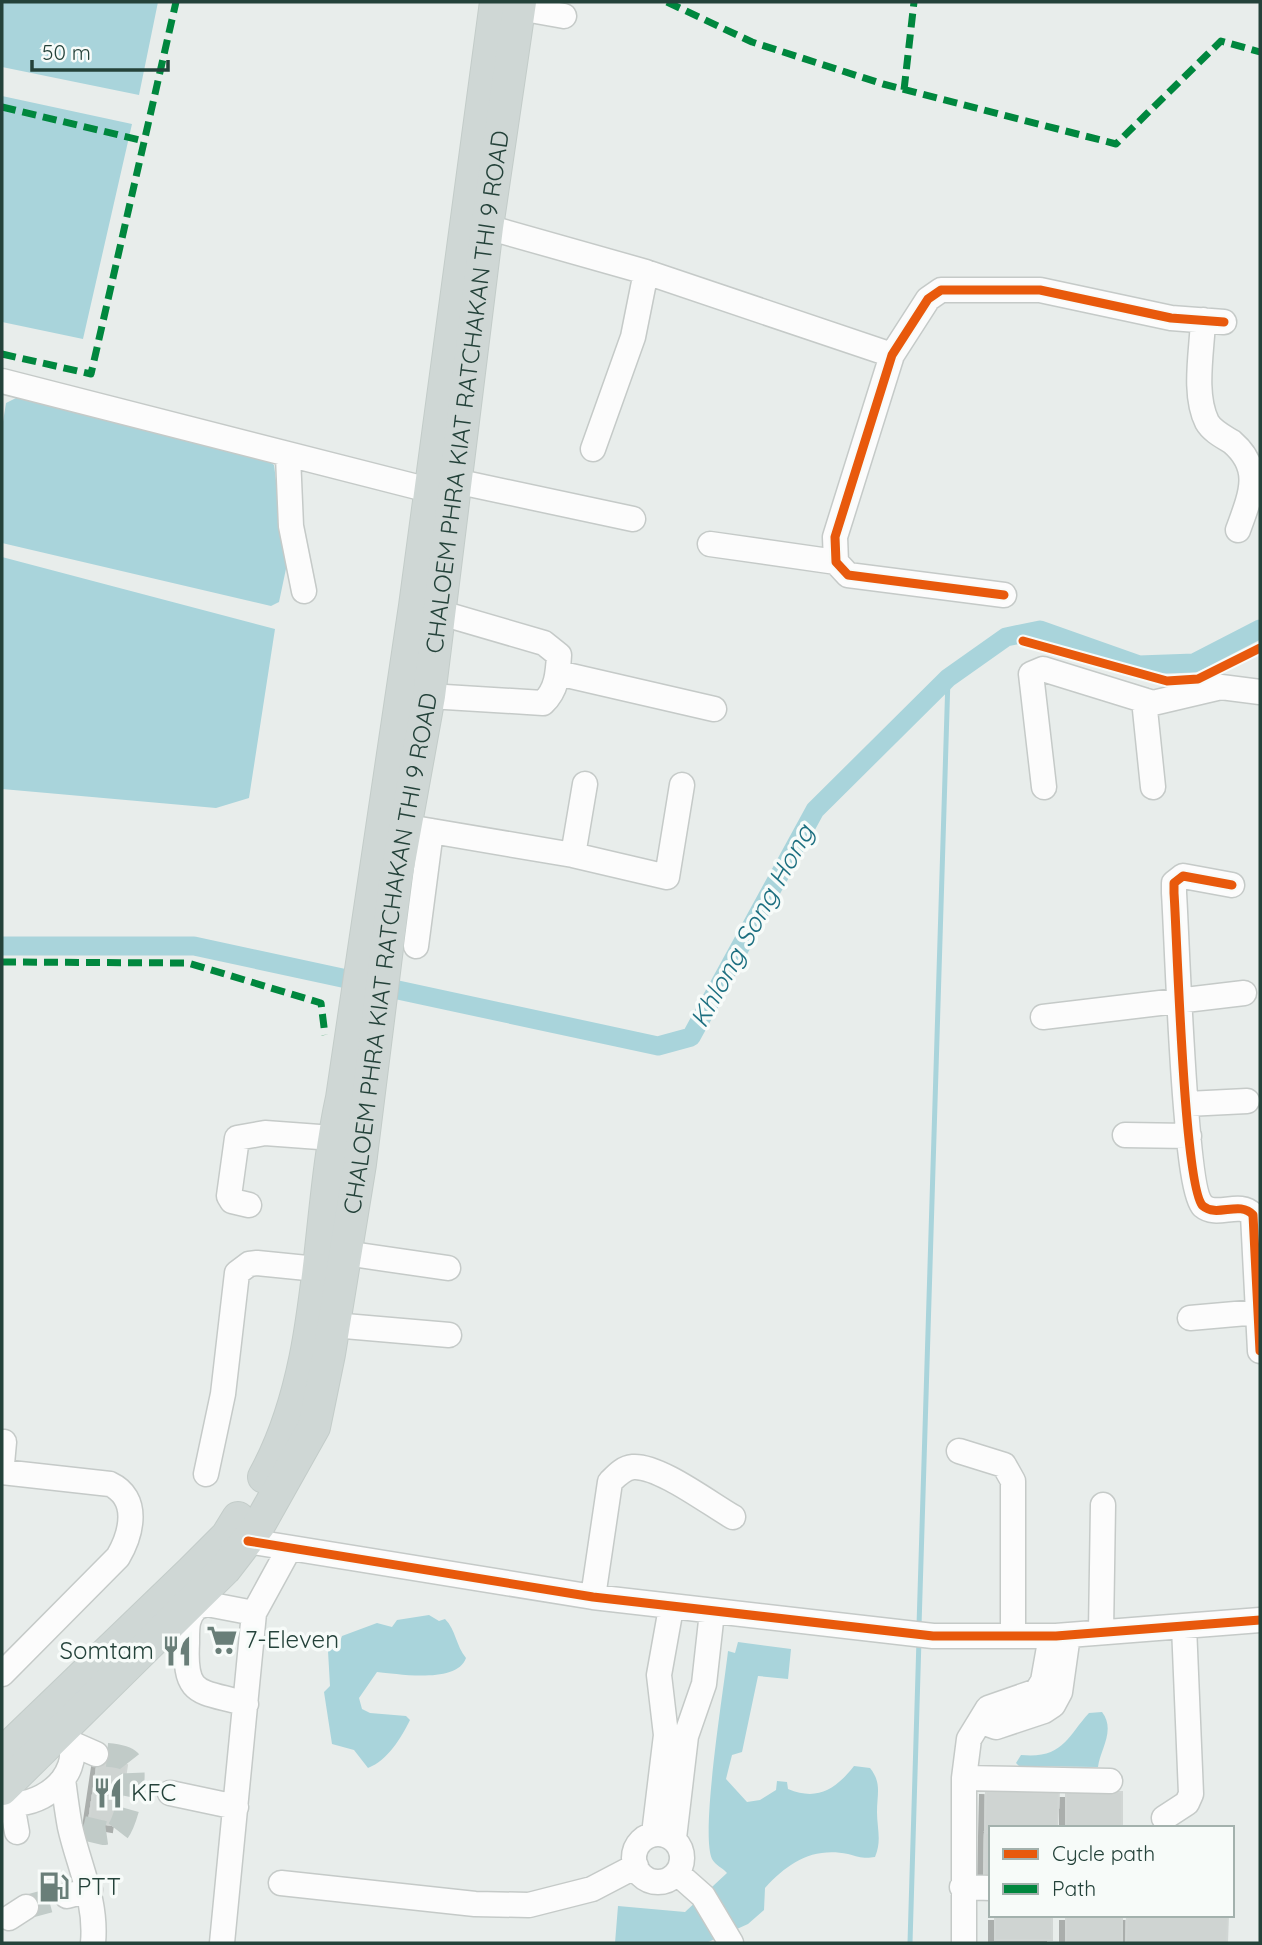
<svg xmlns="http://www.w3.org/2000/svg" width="1262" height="1945" font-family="Quicksand,sans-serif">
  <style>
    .water { fill: #a9d4db }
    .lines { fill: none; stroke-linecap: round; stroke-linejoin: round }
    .stream { stroke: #a9d4db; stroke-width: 5 }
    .canal { stroke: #a9d4db; stroke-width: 19 }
    .building { fill: #cfd4d2; stroke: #d1d6d4; stroke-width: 2; filter: url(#shadow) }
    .minor-tunnel { stroke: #c1cbc8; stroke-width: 24; stroke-dasharray: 24 12; stroke-linecap: butt }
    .minor-casing { stroke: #c5cac8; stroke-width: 27 }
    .major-casing { stroke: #c3ccc9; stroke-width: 34 }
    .minor { stroke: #fcfcfc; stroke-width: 24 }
    .major { stroke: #cfd7d5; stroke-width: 32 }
    .quiet { stroke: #00873e; stroke-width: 7; stroke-dasharray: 14 7; stroke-linecap: butt }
    .cycleway-casing { stroke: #f7fbf9; stroke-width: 13 }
    .cycleway { stroke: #e8590c; stroke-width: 9 }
    .labels { text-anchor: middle; stroke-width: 7; stroke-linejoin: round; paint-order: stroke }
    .street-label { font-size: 24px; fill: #24423a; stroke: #f7fbf9 }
    .poi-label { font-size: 24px; fill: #24423a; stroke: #f7fbf9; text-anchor: start }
    .water-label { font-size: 26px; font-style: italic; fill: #1c6f80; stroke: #f7fbf9 }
  </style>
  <defs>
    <filter id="shadow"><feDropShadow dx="-6" dy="6" stdDeviation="0" flood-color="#0004"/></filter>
  </defs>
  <rect width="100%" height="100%" fill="#e8edeb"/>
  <path class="water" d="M2,2H158L139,95L2,67Z
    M2,96L132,124L83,339L2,322Z
    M18,397L265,458L274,465L287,564L279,602L271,606L2,543V428L6,403Z
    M2,557L275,629L249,798L216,808L2,789Z
    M429,1615L439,1621L445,1619C456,1630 456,1646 466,1658C457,1684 398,1674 377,1672L359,1698L362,1709L370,1713L406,1716L410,1720C401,1738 388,1760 368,1768L354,1750L332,1744L324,1692L330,1686L328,1651L338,1647L342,1636L377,1623L392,1627L397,1620Z
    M738,1642L791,1649L788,1679L758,1676L742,1752L732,1755L726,1779L747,1802L760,1800L776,1790L777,1781L787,1782L788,1789C817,1801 835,1790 854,1766L870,1768C882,1783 877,1794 877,1812C877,1828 882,1841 875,1857C864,1859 859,1857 848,1854C812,1847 788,1863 765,1888L764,1910L748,1924L706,1943H615L618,1906L685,1912L727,1873C723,1868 715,1865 712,1859C700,1833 724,1688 728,1651L735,1653Z
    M1102,1712C1116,1730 1100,1750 1098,1767L1019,1766L1016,1763L1021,1755C1063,1759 1067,1737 1089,1713Z"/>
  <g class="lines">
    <path class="stream" d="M919,1626L948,678
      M910,1943L919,1639"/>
    <path class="canal" d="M2,946H194L658,1046L691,1037L815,810L948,678L1006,637L1040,630L1139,665L1194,663L1260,629"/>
  </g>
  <path class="building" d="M98,1761L127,1765L118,1826L89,1821Z
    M986,1789L1059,1791L1057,1828H991V1831H985Z
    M1066,1792H1122V1828H1066Z
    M985,1833H991V1876L984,1875Z
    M995,1915H1052V1940H995Z
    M1066,1915H1122V1943H1066Z
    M1127,1915H1228L1227,1943H1126Z"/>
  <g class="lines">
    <path class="minor-tunnel" d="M83,1828L104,1833L118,1831C126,1821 139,1771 129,1761C123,1755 105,1755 96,1754
      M26,1907L67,1896"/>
    <g class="minor-casing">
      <path id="minor" d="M519,8L564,16
        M487,227L646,272L892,355
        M1203,320C1202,351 1193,394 1207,422C1212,431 1224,437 1232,442C1262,468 1252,492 1238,530
        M2,381L429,490
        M593,449L633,337L646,272
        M288,456L291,526L304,591
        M455,481L633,519
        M710,544L836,562
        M1004,595L848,575L836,562L835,537L892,355L928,299L941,290H1040L1171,318L1224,322
        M558,673L714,709
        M413,695L543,703C557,690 558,673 559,655L544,643L424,608
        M1144,700L1153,787
        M1044,787L1031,674L1043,669L1153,703L1221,687L1260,692
        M408,827L573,855L667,877L682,785
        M573,855L585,784
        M1232,885L1183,876L1174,883V893C1177,935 1184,1189 1203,1206C1217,1218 1240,1200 1253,1215L1260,1351
        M416,946L431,831
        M1043,1017L1244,993
        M1187,1104L1247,1101
        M1125,1135L1189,1136
        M249,1205L232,1201L229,1196L237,1138L265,1133L333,1138
        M345,1253L448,1268
        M1190,1318L1258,1312
        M333,1325L449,1335
        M959,1451L1004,1465L1013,1481V1636
        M2,1464L4,1442
        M2,1472L110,1484C140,1498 132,1533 118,1557L2,1674
        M206,1474L223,1394L237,1273L249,1264L257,1263L317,1269
        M248,1541L593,1597L933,1636H1056L1260,1620
        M593,1597L610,1482C617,1475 623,1468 633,1467C659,1465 710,1504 733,1517
        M1101,1632L1103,1505
        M246,1704C200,1690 184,1698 187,1643C187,1629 186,1617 197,1607L207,1604L254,1613
        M982,1722L996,1727L1044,1711L1053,1705L1060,1692L1068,1635
        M71,1743L96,1754
        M964,1778L1110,1781
        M63,1779C65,1795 67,1811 70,1827C79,1867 97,1901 93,1943
        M170,1793L236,1807
        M2,1801C27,1810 61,1792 70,1766C75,1753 70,1741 66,1728
        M12,1804L17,1832
        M1164,1818L1187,1803L1191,1794L1184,1626
        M634 1858a24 24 0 1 1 48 0a24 24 0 1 1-48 0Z
        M654,1834L666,1735L659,1675L671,1608
        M674,1838L686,1736L704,1684L712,1612
        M677,1873L703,1896L731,1943
        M281,1883L475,1904L529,1905L592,1889L636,1866
        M962,1887L991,1888
        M67,1896L90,1890
        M9,1918L26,1907
        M222,1943L254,1613L289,1549
        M964,1943V1778L969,1739L988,1708L1037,1691L1043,1681L1051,1636"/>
    </g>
    <g class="major-casing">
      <g id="major">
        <path d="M264,1477C326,1365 315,1221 342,1098L415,606L496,2"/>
        <path d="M2,1754L191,1572L227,1536L238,1518"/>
        <path id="s1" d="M2,1789L225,1569L259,1525L314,1427L329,1354L360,1164L395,884L429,696L487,227L520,2"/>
      </g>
    </g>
    <use href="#minor" class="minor"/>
    <use href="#major" class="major"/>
    <path class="quiet" d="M667,2L752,42L883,84L1116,144L1221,41L1260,52
      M904,90L914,2
      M2,107L144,141
      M2,354L91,374L176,2
      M2,962L188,963L321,1003L325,1035"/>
    <g class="cycleway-casing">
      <path id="cycleway" d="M1004,595L848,575L836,562L835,537L892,355L928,299L941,290H1040L1171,318L1224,322
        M1023,641L1167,681L1198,679L1260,648
        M1232,885L1183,876L1174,883V893C1177,935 1184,1189 1203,1206C1217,1218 1240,1200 1253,1215L1260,1351
        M248,1541L593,1597L933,1636H1056L1260,1620"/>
    </g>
    <use href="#cycleway" class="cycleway"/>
  </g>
  <defs>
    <g id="supermarket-bare" transform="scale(2.415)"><path d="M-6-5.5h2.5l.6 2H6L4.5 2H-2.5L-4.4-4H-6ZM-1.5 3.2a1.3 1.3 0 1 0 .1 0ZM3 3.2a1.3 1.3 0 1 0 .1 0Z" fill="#697e78" stroke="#f7fbf9" stroke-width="2.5" paint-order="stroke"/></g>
    <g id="restaurant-bare" transform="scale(2.415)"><path d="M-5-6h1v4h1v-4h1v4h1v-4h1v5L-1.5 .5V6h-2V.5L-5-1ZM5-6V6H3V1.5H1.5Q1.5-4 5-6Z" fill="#697e78" stroke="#f7fbf9" stroke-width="2.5" paint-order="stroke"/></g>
    <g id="fuel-bare" transform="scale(2.415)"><path d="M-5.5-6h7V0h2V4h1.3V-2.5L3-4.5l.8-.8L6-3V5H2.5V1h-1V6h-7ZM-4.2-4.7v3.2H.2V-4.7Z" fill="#697e78" stroke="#f7fbf9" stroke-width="2.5" paint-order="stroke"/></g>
  </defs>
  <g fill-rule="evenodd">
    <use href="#supermarket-bare" x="222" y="1640"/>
    <use href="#restaurant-bare" x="177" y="1651"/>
    <use href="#restaurant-bare" x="108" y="1793"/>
    <use href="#fuel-bare" x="54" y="1887"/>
  </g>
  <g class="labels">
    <g class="street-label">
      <text dy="8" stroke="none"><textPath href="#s1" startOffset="1528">CHALOEM PHRA KIAT RATCHAKAN THI 9 ROAD</textPath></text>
      <text dy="8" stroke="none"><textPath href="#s1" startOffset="961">CHALOEM PHRA KIAT RATCHAKAN THI 9 ROAD</textPath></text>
    </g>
    <g class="poi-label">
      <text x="245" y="1648">7-Eleven</text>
      <text x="154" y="1659" text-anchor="end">Somtam</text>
      <text x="131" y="1801">KFC</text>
      <text x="77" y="1895">PTT</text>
    </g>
    <g class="water-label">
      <text transform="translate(752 926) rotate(-61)" y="9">Khlong Song Hong</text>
    </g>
  </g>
  <rect width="1262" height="1945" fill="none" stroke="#24423a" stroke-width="7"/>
  <rect x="989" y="1826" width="245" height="91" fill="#f7fbf9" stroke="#a3b1ad" stroke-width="2"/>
  <rect x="1003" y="1849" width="35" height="10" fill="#e8590c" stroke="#a3b1ad" stroke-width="2"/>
  <text x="1052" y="1861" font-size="21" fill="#24423a">Cycle path</text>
  <rect x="1003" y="1884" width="35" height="10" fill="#00873e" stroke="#a3b1ad" stroke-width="2"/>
  <text x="1052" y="1896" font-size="21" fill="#24423a">Path</text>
  <path d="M32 60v10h136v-10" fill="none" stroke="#24423a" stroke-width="3.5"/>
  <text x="42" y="60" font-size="21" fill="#24423a" stroke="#f7fbf9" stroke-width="5" paint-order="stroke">50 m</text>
</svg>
